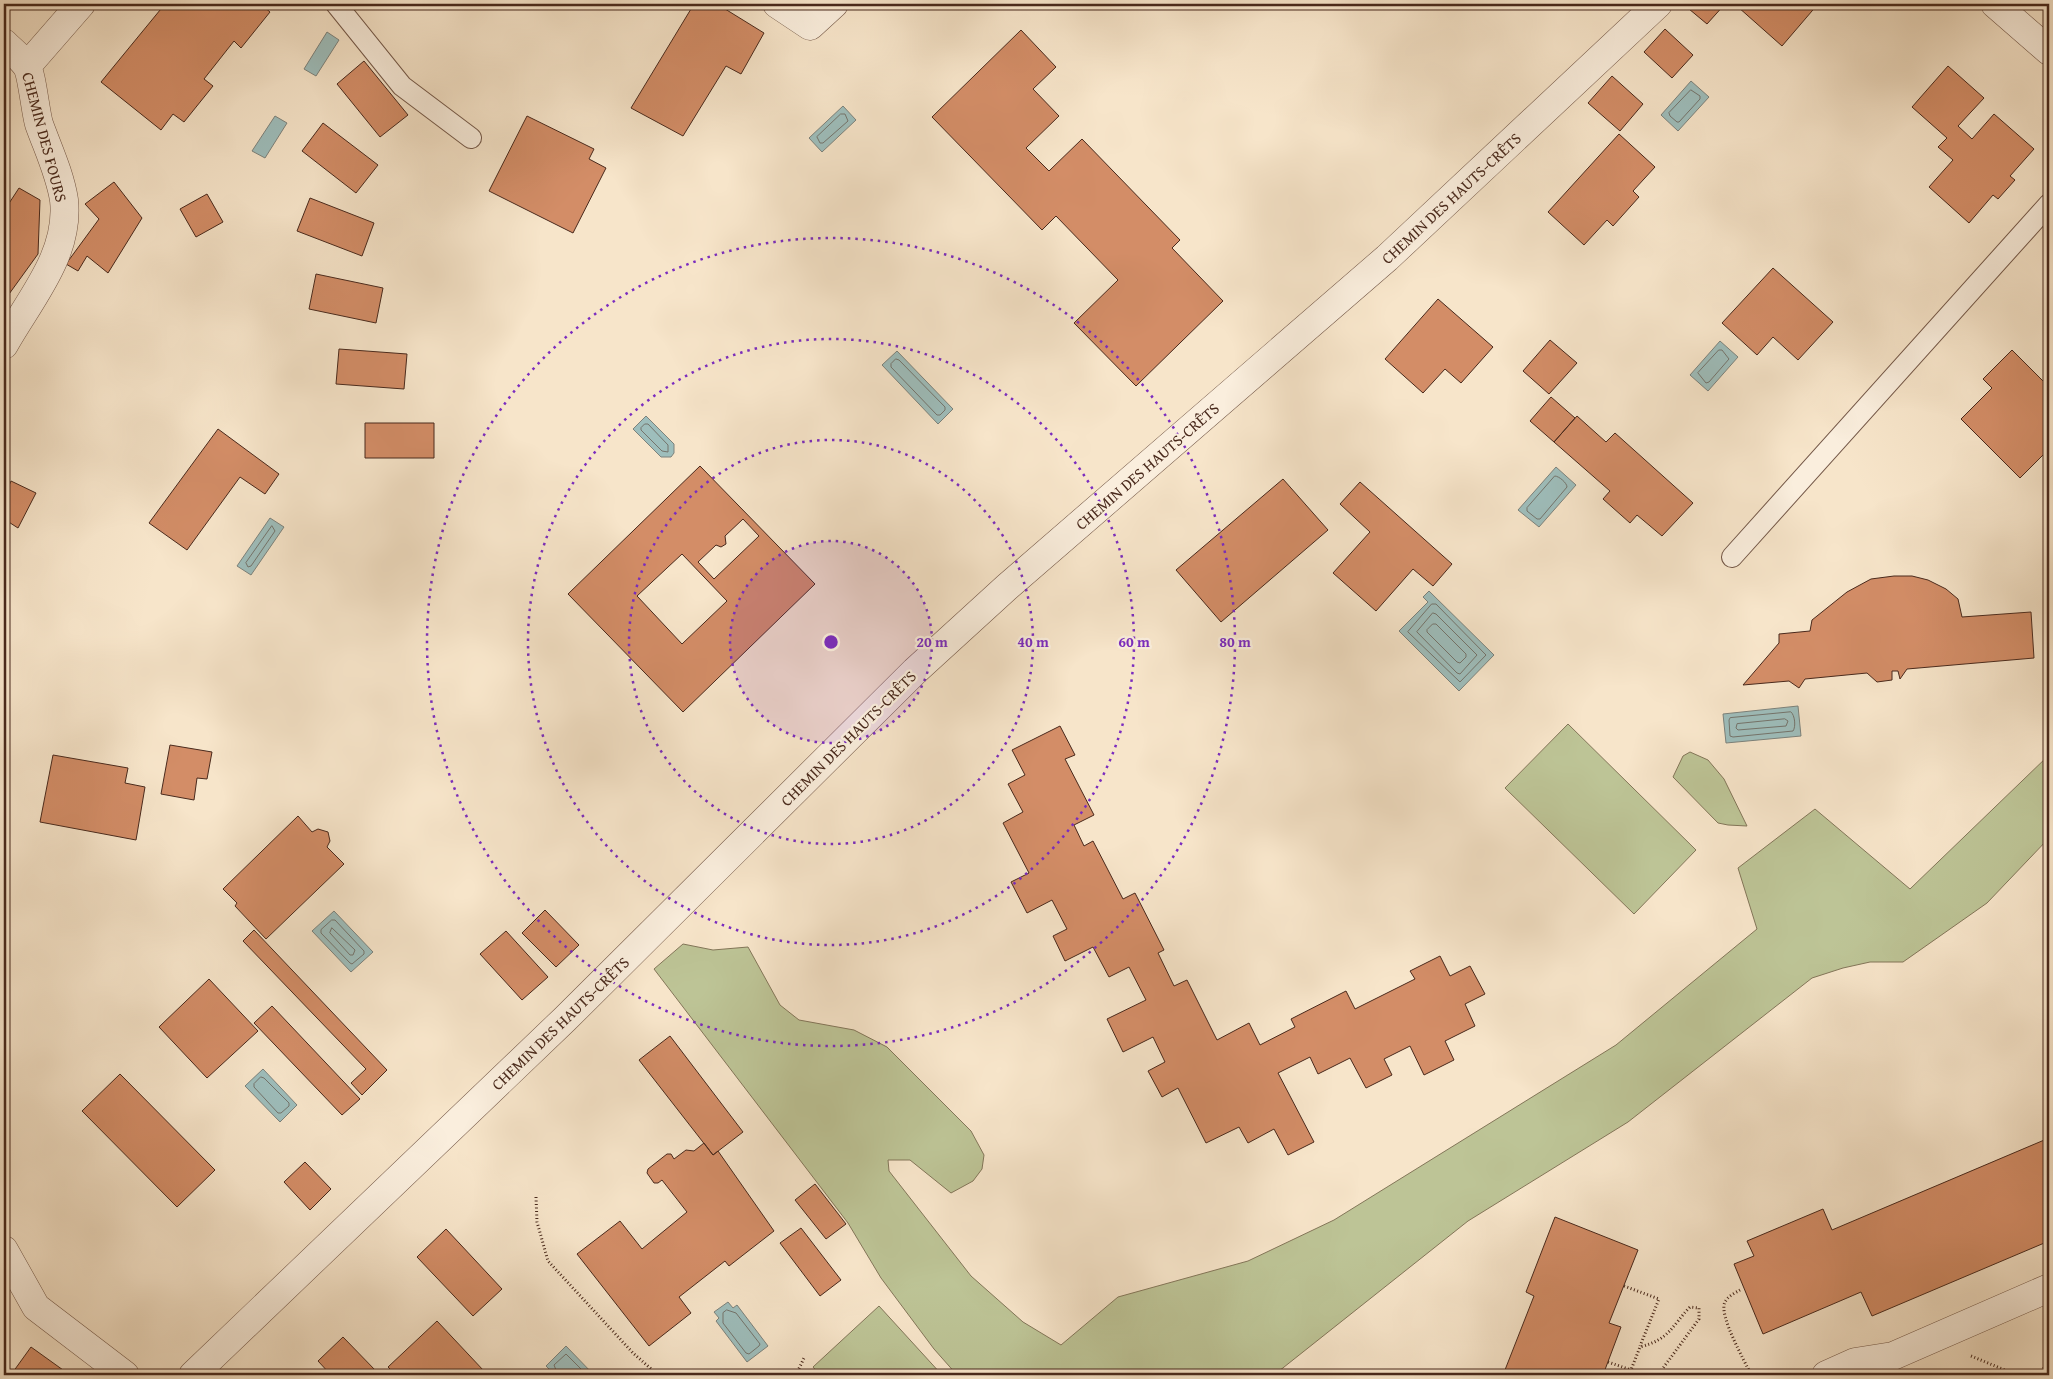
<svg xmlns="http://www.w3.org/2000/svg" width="2053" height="1379" font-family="'Gentium Book Plus',serif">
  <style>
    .green { fill: #bdc496; stroke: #837659 }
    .water { fill: #9ebebc; stroke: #7c827c }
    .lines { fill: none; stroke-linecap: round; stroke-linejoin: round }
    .shore { stroke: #74746c; stroke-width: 1 }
    .building { fill: #d38d67; stroke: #49291c; fill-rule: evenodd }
    .lane-casing { stroke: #745848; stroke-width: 22 }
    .street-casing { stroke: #745848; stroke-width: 29 }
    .path { stroke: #49291c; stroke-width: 3; stroke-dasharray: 1 2.5; stroke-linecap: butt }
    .lane { stroke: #faeedd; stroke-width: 20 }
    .street { stroke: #faeedd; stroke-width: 28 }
    .ring { fill: none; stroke: #7b2cbf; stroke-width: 2.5; stroke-dasharray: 2.5 5 }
    .labels { text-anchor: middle; stroke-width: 4.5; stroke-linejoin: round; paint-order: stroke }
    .street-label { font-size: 16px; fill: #49291c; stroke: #faeedd }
    .centre { fill: #7b2cbf; stroke: #faeedd; stroke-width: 2.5 }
    .ring-label { font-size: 15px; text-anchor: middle; font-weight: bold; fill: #7b2cbf; stroke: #faeedd; stroke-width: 4.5; stroke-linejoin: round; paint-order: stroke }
  </style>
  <rect width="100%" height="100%" fill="#f7e5ca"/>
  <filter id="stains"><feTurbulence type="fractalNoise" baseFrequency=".004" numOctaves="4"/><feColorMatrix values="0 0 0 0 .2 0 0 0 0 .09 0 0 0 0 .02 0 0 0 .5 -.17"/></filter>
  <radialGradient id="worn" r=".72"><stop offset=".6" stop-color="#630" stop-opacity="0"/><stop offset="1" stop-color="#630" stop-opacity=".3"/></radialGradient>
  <path class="green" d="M1568,724L1696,850L1634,914L1505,788Z
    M1690,752L1708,760L1724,779L1747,826L1728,825L1718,823L1673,777L1683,756Z
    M2049,755V838L1987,903L1903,962H1870L1843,968L1812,978L1628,1122L1468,1221L1274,1375H957L934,1349L881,1278L848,1223L654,969L683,944L713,950L748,947L780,1005L799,1020L854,1030L887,1047L971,1131L984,1155L982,1169L973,1181L951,1193L910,1160H888L889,1171L971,1276L1023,1322L1061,1345L1118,1297L1248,1261L1334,1220L1616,1045L1757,929L1738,868L1815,809L1910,889Z
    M879,1306L942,1375H820L813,1367Z"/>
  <path class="water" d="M327,32L339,40L316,76L304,69Z
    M1691,81L1709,97L1678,131L1661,115Z
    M843,106L856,120L822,152L809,138Z
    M275,116L287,123L265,158L252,151Z
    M1720,341L1738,357L1708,391L1690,375Z
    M897,351L953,409L938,424L882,365Z
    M646,416L674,444V453L671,457H661L633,429Z
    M1556,467L1576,485L1539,527L1518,510Z
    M270,518L284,527L251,575L237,566Z
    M1429,591L1494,655L1459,691L1399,631L1428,602L1423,597Z
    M1798,706L1801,736L1726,743L1723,714Z
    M334,911L373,952L351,972L312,931Z
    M263,1069L297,1105L280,1122L245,1086Z
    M728,1302L733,1308L737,1305L768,1346L747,1362L716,1321L719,1318L714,1312Z
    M566,1346L594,1375H555L546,1366Z"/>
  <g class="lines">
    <path class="shore" d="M1691,90L1700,96V99L1679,122H1677L1670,116L1669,113Z
      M841,114H845L848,121L823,143H820L817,137Z
      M1719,350H1722L1729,359L1709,382L1706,383L1698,373Z
      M896,359L899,360L945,407V410L940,415H937L891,367V364Z
      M645,424H648L668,445V452L662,451L641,430V428Z
      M1555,476C1559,476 1567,483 1567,487L1540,519H1537L1527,511V508Z
      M272,526L275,531L251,566L248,567L246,563Z
      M1432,604H1436L1486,655L1460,682L1408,632Z
      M1433,613L1436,614L1477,655L1460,674L1457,673L1417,632Z
      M1433,624H1436L1466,654V657L1460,663L1457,662L1427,632V630Z
      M1791,712C1795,715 1796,727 1793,731L1733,737L1730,736L1729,720L1730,718Z
      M1785,719L1788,721L1786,726L1738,730L1736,728L1737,724Z
      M332,920H335L364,951V954L352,964L350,963L321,933V930Z
      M332,928L355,950L353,955H350L330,933Z
      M261,1077L264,1078L289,1103V1106L281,1113H278L254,1087V1084Z
      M727,1310L736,1313L760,1344L759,1346L749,1354L746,1353L723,1323V1313Z
      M558,1375L554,1365L566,1354L587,1375"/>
  </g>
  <path class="building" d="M165,4H265L263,6L270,12L241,48L234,41L204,79L213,86L184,122L173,114L161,130L101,82Z
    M694,4H717L764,33L741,74L726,66L683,136L631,108Z
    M1694,4H1725L1707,24L1689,9Z
    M1741,4H1818L1782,46L1738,7Z
    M1665,29L1693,55L1672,78L1644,52Z
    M1021,30L1056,67L1033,89L1059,116L1026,148L1049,171L1082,139L1180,240L1172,248L1223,301L1136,386L1074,323L1118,280L1056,216L1042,230L932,117Z
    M364,61L408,115L380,137L337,84Z
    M1948,66L1984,98L1958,126L1972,139L1994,114L2034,149L2010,176L2015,180L1998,199L1993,195L1969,223L1929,187L1953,160L1938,147L1947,138L1912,107Z
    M1612,76L1643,104L1620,131L1588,103Z
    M527,116L594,149L589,159L606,168L573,233L489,191Z
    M323,123L378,165L356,193L302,151Z
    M1619,134L1655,167L1633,191L1639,197L1613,226L1607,220L1584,245L1548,212Z
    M114,182L142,218L108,273L87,256L78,271L66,264L99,219L85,204Z
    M19,188L40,200L38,254L4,301V211Z
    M207,194L223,222L196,237L180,209Z
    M310,198L374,223L362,256L297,231Z
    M1773,268L1833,322L1798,360L1773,337L1757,355L1722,323Z
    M316,274L383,288L376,323L309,309Z
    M1438,299L1493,347L1461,383L1445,369L1423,393L1385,359Z
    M1550,340L1577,363L1549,394L1523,371Z
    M339,349L407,354L404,389L336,384Z
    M2012,350L2049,387V449L2020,478L1961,419L1992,388L1983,379Z
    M1551,397L1575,418L1554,442L1530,421Z
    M1577,416L1606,442L1615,433L1693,503L1662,536L1637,515L1630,523L1603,499L1610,491L1554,442Z
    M365,423H434V458H365Z
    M218,429L279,474L265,494L240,477L187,550L149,523Z
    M700,466L815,584L683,712L568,594ZM743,519L759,536L714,579L698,562L716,545L721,547L726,544L725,536ZM682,554L727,601L682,644L637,596Z
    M1283,479L1328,530L1221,622L1176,570Z
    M11,481L36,493L18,528L4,519V497Z
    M1360,482L1452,564L1433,586L1413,569L1376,611L1333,573L1370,532L1340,504Z
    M1894,576H1912L1928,580L1946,589L1958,599L1962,617L2031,612L2034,658L1907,669L1900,679L1898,671H1892V680L1877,682L1867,673L1805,679L1799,688L1789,681L1743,685L1779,643V634L1810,631L1812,620L1847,592L1871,579Z
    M1060,726L1075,755L1065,759L1094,815L1074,825L1084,846L1093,841L1123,899L1135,893L1164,950L1158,953L1174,986L1187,980L1217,1040L1249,1023L1260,1045L1295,1027L1291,1019L1346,991L1355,1009L1415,979L1410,971L1440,956L1450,976L1470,966L1485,994L1465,1004L1475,1026L1445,1041L1454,1060L1424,1075L1410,1046L1384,1059L1392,1075L1366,1088L1350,1058L1318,1074L1310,1057L1278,1073L1314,1142L1288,1155L1274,1129L1248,1143L1239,1127L1206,1143L1178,1088L1162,1097L1148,1071L1165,1062L1153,1037L1123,1052L1107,1019L1146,1000L1129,967L1109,977L1093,947L1065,961L1053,936L1067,929L1052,900L1027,913L1011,882L1029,873L1003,823L1023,812L1008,784L1025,775L1012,750Z
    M170,745L212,752L207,779L197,778L194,800L161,794Z
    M53,755L128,768L125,783L145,787L136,840L40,822Z
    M298,816L312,832L318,829L328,832L330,841L327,847L344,864L266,939L235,906L237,903L223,889Z
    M545,910L579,945L556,967L522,933Z
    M254,930L387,1070L362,1095L351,1083L366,1069L243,941Z
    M506,931L548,977L522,1000L480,954Z
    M209,979L258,1031L207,1078L159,1027Z
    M272,1006L360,1099L342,1115L254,1023Z
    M670,1036L743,1132L713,1155L639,1060Z
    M120,1074L215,1170L177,1207L82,1111Z
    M2049,1138V1241L1872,1316L1861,1292L1763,1334L1734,1264L1754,1256L1747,1241L1823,1209L1832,1230Z
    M704,1143L713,1155L718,1151L774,1231L729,1266L725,1261L679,1297L691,1313L649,1346L577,1254L620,1221L642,1249L687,1212L662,1180L658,1183H654L647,1173L648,1169L667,1154H671L674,1159L686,1150L694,1151Z
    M305,1162L331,1189L310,1210L284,1182Z
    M815,1184L846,1224L826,1239L795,1200Z
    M1555,1217L1638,1250L1609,1323L1621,1327L1603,1375H1503L1534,1296L1526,1292Z
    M801,1228L841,1280L820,1296L780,1243Z
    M446,1229L502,1289L473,1316L417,1257Z
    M437,1321L484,1371L480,1375H396L388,1367Z
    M343,1337L376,1371L371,1375H331L318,1361Z
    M31,1347L70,1375H18L13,1372Z"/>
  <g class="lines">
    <g class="lane-casing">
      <path id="lane" d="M336,4L402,86L471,138
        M1732,557L2049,204"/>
    </g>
    <g class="street-casing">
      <path id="street" d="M777,4L810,26L834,4
        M1995,4L2049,51
        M4,43C11,50 20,57 26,65C32,73 35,110 39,124C48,149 60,174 64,200C70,255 29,300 4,345
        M27,66L81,4
        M4,1250L36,1307L125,1375
        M193,1375L565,1019L915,671L1007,587L1387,258L1658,4
        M1826,1375L1855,1362L1893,1356L2049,1288"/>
    </g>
    <path class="path" d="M536,1197L537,1222L548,1261L633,1353L658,1375
      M1624,1286L1659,1299L1640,1346
      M1740,1290C1735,1293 1728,1296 1725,1302C1718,1315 1745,1361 1751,1375
      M1971,1356L2017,1375
      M1608,1362L1631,1370
      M743,1375L744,1374
      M796,1375L804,1358
      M1629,1375L1640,1347C1670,1339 1671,1327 1690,1307L1699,1308V1319L1658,1375
      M2041,1375L2049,1356"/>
    <use href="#lane" class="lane"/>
    <use href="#street" class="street"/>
  </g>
  <circle cx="831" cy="642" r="101" fill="#7b2cbf" fill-opacity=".12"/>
  <g class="ring">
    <circle cx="831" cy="642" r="101"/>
    <circle cx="831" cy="642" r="202"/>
    <circle cx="831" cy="642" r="303"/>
    <circle cx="831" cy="642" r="404"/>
  </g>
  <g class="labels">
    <g class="street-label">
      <text transform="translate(45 137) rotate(75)" y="6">CHEMIN DES FOURS</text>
      <text transform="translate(1451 198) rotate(-43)" y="6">CHEMIN DES HAUTS-CRÊTS</text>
      <text transform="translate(1147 466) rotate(-41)" y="6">CHEMIN DES HAUTS-CRÊTS</text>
      <text transform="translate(848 738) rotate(-45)" y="6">CHEMIN DES HAUTS-CRÊTS</text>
      <text transform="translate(560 1023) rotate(-44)" y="6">CHEMIN DES HAUTS-CRÊTS</text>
    </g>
  </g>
  <circle cx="831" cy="642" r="8" class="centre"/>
  <g class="ring-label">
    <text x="932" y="647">20 m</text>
    <text x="1033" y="647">40 m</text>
    <text x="1134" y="647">60 m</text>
    <text x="1235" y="647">80 m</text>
  </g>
  <rect width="2053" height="1379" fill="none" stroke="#f7e5ca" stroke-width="20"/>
  <rect x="5" y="5" width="2043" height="1369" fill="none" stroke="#49291c" stroke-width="2.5"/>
  <rect x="10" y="10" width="2033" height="1359" fill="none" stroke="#49291c"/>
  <rect width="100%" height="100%" filter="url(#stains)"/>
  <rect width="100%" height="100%" fill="url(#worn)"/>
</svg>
